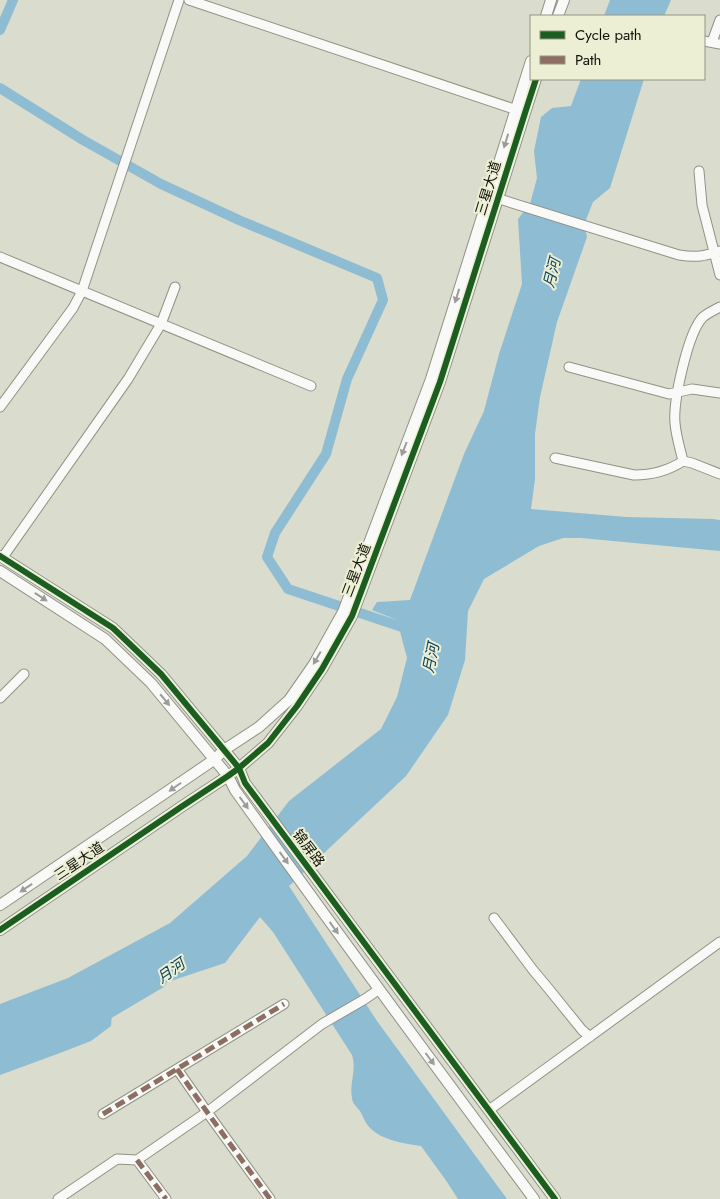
<svg xmlns="http://www.w3.org/2000/svg" width="720" height="1199" font-family="Jost,'Noto Sans SC',sans-serif">
  <style>
    .water { fill: #8ebcd3 }
    .lines { fill: none; stroke-linecap: round; stroke-linejoin: round }
    .canal { stroke: #8ebcd3; stroke-width: 10 }
    .river { stroke: #8ebcd3; stroke-width: 18 }
    .minor-casing { stroke: #909287; stroke-width: 11 }
    .tertiary-casing { stroke: #909287; stroke-width: 12 }
    .minor { stroke: #f9faf8; stroke-width: 9 }
    .tertiary { stroke: #f9faf8; stroke-width: 10 }
    .quiet { stroke: #8d6e63; stroke-width: 5; stroke-dasharray: 10 5; stroke-linecap: butt }
    .cycleway-casing { stroke: #ecefd4; stroke-width: 9 }
    .cycleway { stroke: #1b5e20; stroke-width: 6 }
    .oneway { fill: #9c9d98 }
    .labels { text-anchor: middle; stroke-width: 4; stroke-linejoin: round; paint-order: stroke }
    .street-label { font-size: 14px; fill: #101108; stroke: #ecefd4 }
    .water-label { font-size: 15px; font-style: italic; fill: #0a425c; stroke: #ecefd4 }
  </style>
  <rect width="100%" height="100%" fill="#dadccd"/>
  <path class="water" d="M610,0H671L664,16H604Z
    M581,79H644L610,188L593,202L584,225L587,237L557,322L540,397L535,434V479L531,509L626,517L713,519L720,520V551L581,538H563L539,546L484,579L468,611L465,660L448,715L406,776L289,886L377,1021L507,1199H458L445,1179L421,1146C402,1143 384,1141 370,1128C365,1123 363,1116 360,1111C357,1107 352,1103 352,1098C349,1082 357,1071 352,1055L273,932L260,917L225,963L113,1000L111,1026L91,1041L60,1053L0,1075V1004L68,978L170,923L247,856L289,801L381,729L397,697L407,658L397,620L372,610L377,602L410,600L464,454L484,411L499,354L522,284L518,219L530,204L537,178L534,151L541,117L552,108L571,106Z"/>
  <g class="lines">
    <path class="canal" d="M0,30L13,0
      M0,88L83,140L161,184L241,221L377,278L383,300L347,379L326,454L275,533L267,557L288,589L402,627L409,631"/>
    <path class="river" d="M92,1019L158,980"/>
    <g class="minor-casing">
      <path id="minor" d="M189,0L520,111
        M704,41L720,44
        M712,42L720,20
        M699,171L702,205L720,275
        M493,197L679,255C697,258 704,256 720,251
        M0,257L311,386
        M569,367L669,394L692,389L720,393
        M0,407L73,308L82,291L179,0
        M555,458L634,475C652,475 668,471 683,461L692,463L720,474
        M683,461C680,448 676,436 675,423C673,401 688,332 703,317C708,313 714,310 720,307
        M3,557L128,379L161,324L175,287
        M0,698L24,674
        M494,918L533,970L548,988L582,1030L590,1037
        M177,1069L207,1112L270,1199
        M489,1110L720,942
        M103,1114L284,1004
        M137,1160L166,1199
        M58,1199L117,1159L137,1160L207,1112L322,1024L365,999L378,990"/>
    </g>
    <g class="tertiary-casing">
      <path id="tertiary" d="M546,16L551,0
        M558,16L564,0
        M0,556L113,628L161,674L239,768L245,783L555,1199
        M0,571L105,639L151,683L228,776L235,790C333,928 433,1063 534,1199
        M0,905L171,789L215,759L224,750L259,727L289,700L314,664L343,612L431,379L531,61
        M0,930L181,807L228,776L239,768L268,743L297,706L322,669L352,616L440,382L525,113L536,79"/>
    </g>
    <use href="#minor" class="minor"/>
    <use href="#tertiary" class="tertiary"/>
    <path class="quiet" d="M177,1069L207,1112L270,1199
      M103,1114L284,1004
      M137,1160L166,1199"/>
    <g class="cycleway-casing">
      <path id="cycleway" d="M0,556L113,628L161,674L239,768L245,783L555,1199
        M0,930L181,807L228,776L239,768L268,743L297,706L322,669L352,616L440,382L525,113L536,79"/>
    </g>
    <use href="#cycleway" class="cycleway"/>
  </g>
  <defs><path id="oneway-solid" d="M-6-.8H1V-3.2L6.5 0L1 3.2V.8H-6Z" transform="scale(1.25)"/></defs>
  <g class="oneway">
    <use href="#oneway-solid" transform="translate(506 141) rotate(107)"/>
    <use href="#oneway-solid" transform="translate(457 296) rotate(107)"/>
    <use href="#oneway-solid" transform="translate(404 449) rotate(111)"/>
    <use href="#oneway-solid" transform="translate(41 597) rotate(33)"/>
    <use href="#oneway-solid" transform="translate(317 658) rotate(120)"/>
    <use href="#oneway-solid" transform="translate(165 700) rotate(50)"/>
    <use href="#oneway-solid" transform="translate(175 787) rotate(145)"/>
    <use href="#oneway-solid" transform="translate(244 803) rotate(54)"/>
    <use href="#oneway-solid" transform="translate(284 858) rotate(54)"/>
    <use href="#oneway-solid" transform="translate(26 888) rotate(146)"/>
    <use href="#oneway-solid" transform="translate(334 928) rotate(54)"/>
    <use href="#oneway-solid" transform="translate(430 1059) rotate(53)"/>
  </g>
  <g class="labels">
    <g class="street-label">
      <text transform="translate(488 188) rotate(-73)" y="5">三星大道</text>
      <text transform="translate(356 570) rotate(-69)" y="5">三星大道</text>
      <text transform="translate(309 848) rotate(53)" y="5">锦屏路</text>
      <text transform="translate(79 861) rotate(-34)" y="5">三星大道</text>
    </g>
    <g class="water-label">
      <text transform="translate(552 273) rotate(-76)" y="5">月河</text>
      <text transform="translate(431 658) rotate(-79)" y="5">月河</text>
      <text transform="translate(171 971) rotate(-35)" y="5">月河</text>
    </g>
  </g>
  <rect x="530" y="15" width="175" height="65" fill="#ecefd4" stroke="#949682"/>
  <rect x="540" y="31" width="25" height="8" fill="#1b5e20" stroke="#949682"/>
  <text x="575" y="40" font-size="15" fill="#101108">Cycle path</text>
  <rect x="540" y="56" width="25" height="8" fill="#8d6e63" stroke="#949682"/>
  <text x="575" y="65" font-size="15" fill="#101108">Path</text>
</svg>
